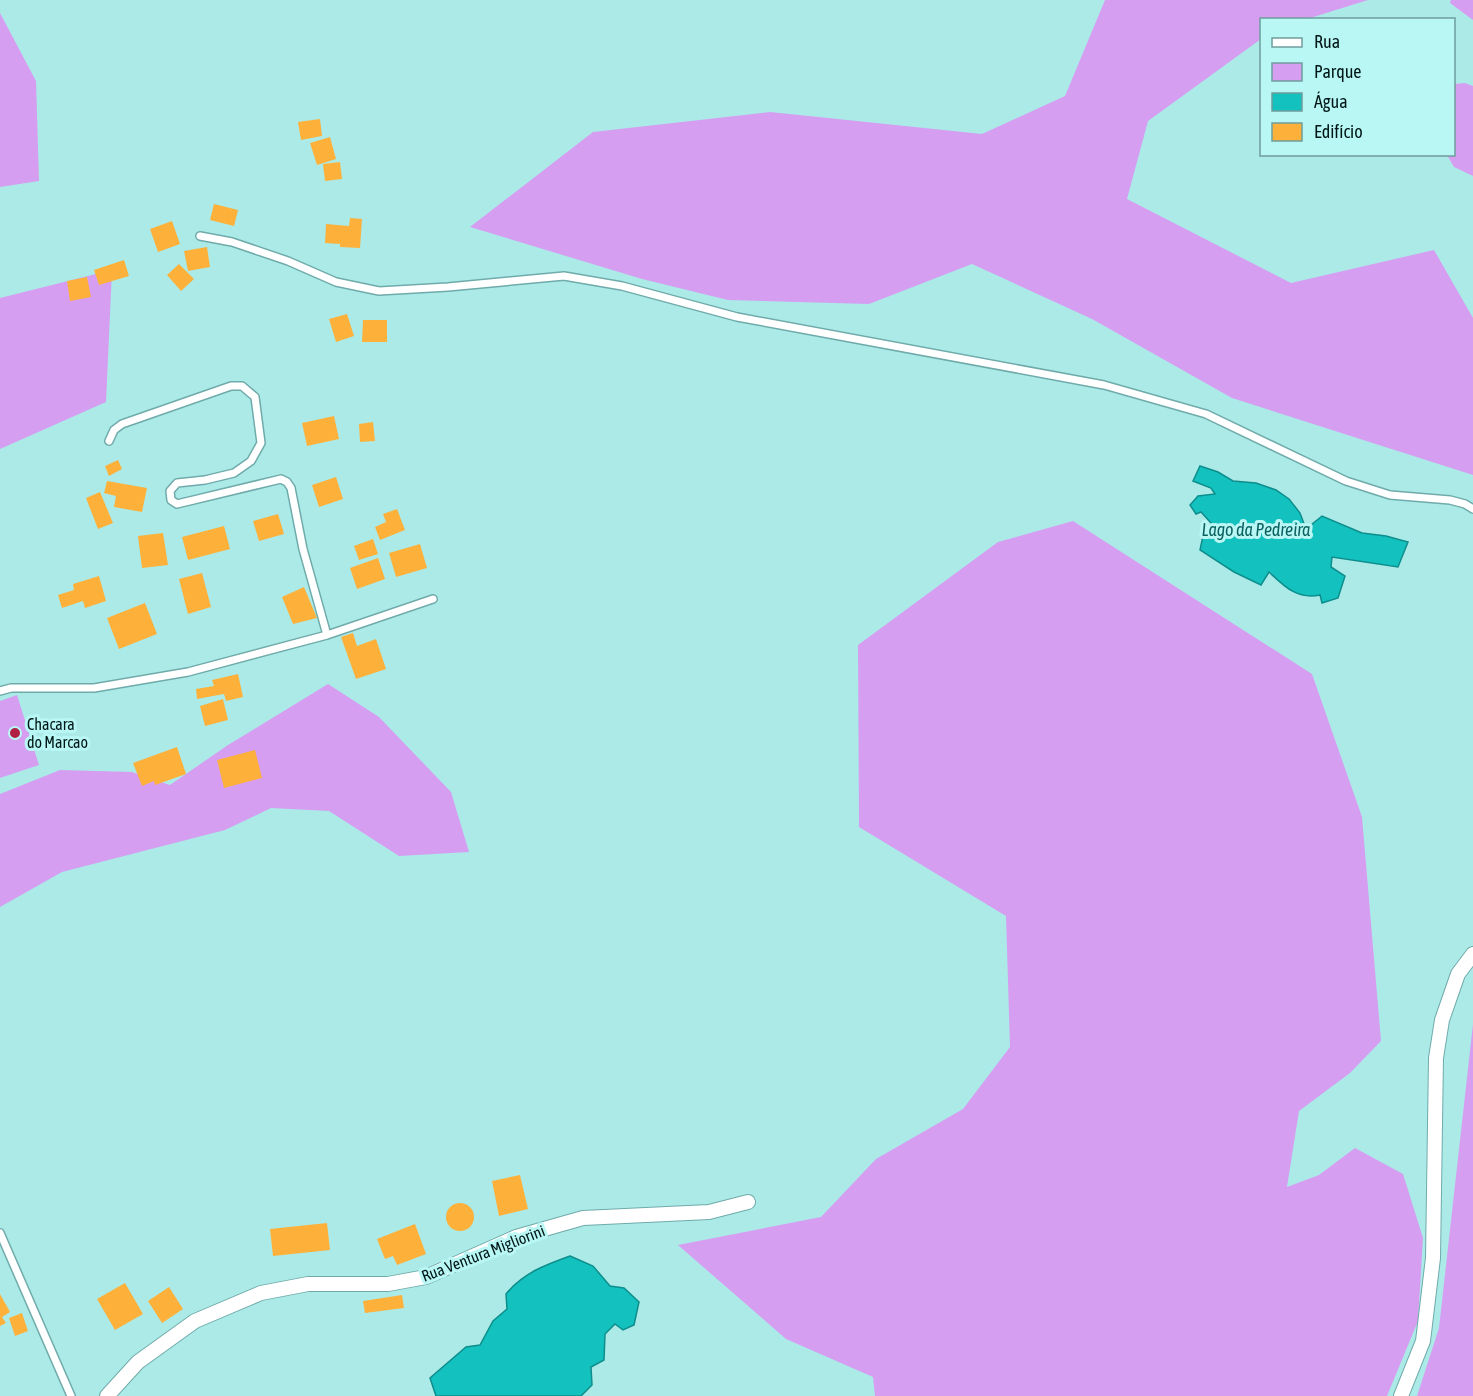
<svg xmlns="http://www.w3.org/2000/svg" width="1473" height="1396" font-family="'Asap Condensed',sans-serif">
  <style>
    .green { fill: #d59ef1 }
    .water { fill: #13c1bf; stroke: #0d8e8c; stroke-width: 1.5 }
    .building { fill: #fdb13b }
    .lines { fill: none; stroke-linecap: round; stroke-linejoin: round }
    .service-casing { stroke: #6fabaa; stroke-width: 10 }
    .minor-casing { stroke: #6fabaa; stroke-width: 16 }
    .service { stroke: #fff; stroke-width: 7 }
    .minor { stroke: #fff; stroke-width: 14 }
    .poi-dot { fill: #b21f44; stroke: #b9f7f5; stroke-width: 2 }
    .labels { text-anchor: middle; stroke-width: 6; stroke-linejoin: round; paint-order: stroke }
    .poi-label { font-size: 16px; fill: #001616; stroke: #b9f7f5; text-anchor: start }
    .street-label { font-size: 16px; fill: #001616; stroke: #b9f7f5 }
    .water-label { font-size: 18px; font-style: italic; fill: #0a6160; stroke: #b9f7f5 }
  </style>
  <rect width="100%" height="100%" fill="#aceae8"/>
  <path class="green" d="M1105,0H1368L1307,19L1262,20L1261,39L1148,121L1127,199L1291,283L1434,250L1473,318V475L1232,398L1092,319L972,264L869,304L728,300L642,279L470,227L593,132L770,112L982,134L1065,96Z
    M1451,0H1473V20L1450,3Z
    M0,13L36,81L39,181L0,187Z
    M1465,83L1473,86V176L1454,167L1447,155L1454,154V84Z
    M112,270L106,402L0,449V298Z
    M1073,521L1312,674L1362,817L1381,1041L1350,1073L1299,1111L1287,1187L1319,1175L1355,1148L1403,1174L1423,1238L1418,1321L1387,1396H875L873,1377L786,1339L678,1245L821,1217L876,1159L963,1109L1010,1047L1006,916L859,827L858,645L998,542Z
    M328,684L379,717L451,792L469,852L399,856L329,811L271,808L225,830L62,872L0,907V794L60,770L132,772L170,785L228,745Z
    M17,695L39,765L0,778V701Z
    M1473,1024V1396H1417L1439,1328Z"/>
  <path class="water" d="M1200,466L1218,472L1233,481L1256,483L1276,490L1289,499L1300,513L1306,529L1322,516L1362,533L1386,536L1408,542L1398,567L1332,557L1331,567L1345,576L1338,598L1322,603L1320,595C1297,600 1284,586 1269,572L1261,585L1234,572L1200,550L1203,536L1211,530V523L1201,512L1196,514L1190,505L1198,496L1215,494L1211,488L1193,481Z
    M570,1256L593,1266L610,1286L624,1288L639,1302L634,1325L623,1330L615,1324L605,1334L604,1360L591,1367L592,1385L581,1396H436L430,1378L466,1347L480,1345L493,1321L507,1309L506,1294C523,1273 545,1265 570,1256Z"/>
  <path class="building" d="M320,119L322,136L301,140L298,122Z
    M330,137L336,159L317,165L310,143Z
    M340,162L342,179L325,181L323,164Z
    M214,204L238,210L234,226L210,220Z
    M350,218L362,219L360,248L340,247V244L325,243L326,224L349,226Z
    M172,221L180,244L158,252L150,229Z
    M207,247L210,267L188,271L184,251Z
    M124,260L129,276L99,285L94,270Z
    M179,264L194,279L181,291L167,275Z
    M87,277L91,297L70,301L67,281Z
    M347,314L354,336L336,342L329,319Z
    M363,320H387V342H362Z
    M334,416L339,439L307,446L302,423Z
    M373,422L375,441L360,442L359,424Z
    M118,460L122,469L109,476L105,466Z
    M336,477L343,499L319,507L312,485Z
    M107,481L147,488L142,512L114,507L116,496L104,493Z
    M100,492L113,523L98,529L86,498Z
    M397,509L405,530L380,540L375,527L386,522L383,514Z
    M278,514L284,534L259,541L253,521Z
    M224,526L230,549L188,560L182,537Z
    M163,533L168,565L142,568L138,536Z
    M373,539L378,554L359,560L354,546Z
    M420,544L427,568L396,577L389,553Z
    M378,558L385,579L357,589L350,568Z
    M202,573L211,607L188,614L179,579Z
    M99,576L106,601L85,608L83,601L62,608L58,595L74,590L73,584Z
    M304,587L317,618L293,624L282,597Z
    M145,603L157,634L119,649L107,618Z
    M353,633L357,646L376,639L386,669L356,679L341,637Z
    M238,674L243,697L226,701L224,694L197,699L196,689L214,686L212,680Z
    M223,699L228,720L205,726L200,706Z
    M177,747L186,774L155,785L154,781L142,786L133,763Z
    M255,750L262,778L224,788L217,760Z
    M520,1175L528,1209L499,1216L492,1181Z
    M446 1217a14 14 0 1 1 28 0a14 14 0 1 1-28 0Z
    M327,1223L330,1250L273,1256L270,1229Z
    M415,1224L426,1254L397,1265L393,1256L385,1259L377,1239Z
    M125,1283L143,1314L115,1330L97,1299Z
    M169,1287L183,1309L162,1323L148,1301Z
    M0,1294L10,1312L2,1317L6,1323L0,1326Z
    M402,1295L404,1308L365,1313L363,1301Z
    M22,1313L28,1331L15,1336L9,1318Z"/>
  <g class="lines">
    <g class="service-casing">
      <path id="service" d="M200,236L232,242L288,261L336,282L379,291L448,287L564,276L622,286L737,317L1104,385L1206,414L1346,481L1390,495L1450,500L1465,504L1473,509
        M109,441L114,430L122,424L231,386H242L255,397L261,443L251,461L234,473L205,480L177,483L170,491L171,500L177,504L281,479L287,482L291,488L303,549L327,635
        M0,691L11,688H94L188,672L327,635L433,599
        M0,1233L71,1396"/>
    </g>
    <g class="minor-casing">
      <path id="minor" d="M107,1396L138,1362L195,1321L261,1293L308,1284H388L426,1277L516,1237L583,1218L709,1212L748,1202
        M1401,1396L1423,1341L1433,1258L1436,1058L1442,1020L1458,974L1473,954"/>
    </g>
    <use href="#service" class="service"/>
    <use href="#minor" class="minor"/>
  </g>
  <circle class="poi-dot" cx="15" cy="733" r="6"/>
  <g class="labels">
    <g class="poi-label">
      <text x="27" y="730">Chacara<tspan x="27" dy="18">do Marcao</tspan></text>
    </g>
    <g class="street-label">
      <text transform="translate(483 1253) rotate(-21)" y="6">Rua Ventura Migliorini</text>
    </g>
    <g class="water-label">
      <text x="1256" y="536">Lago da Pedreira</text>
    </g>
  </g>
  <rect x="1260" y="18" width="195" height="138" fill="#b9f7f5" stroke="#6f9d9c" stroke-width="1.5"/>
  <rect x="1272" y="38" width="30" height="9" fill="#ffffff" stroke="#6f9d9c" stroke-width="1.5"/>
  <text x="1314" y="48" font-size="18" fill="#001616">Rua</text>
  <rect x="1272" y="63" width="30" height="18" fill="#d59ef1" stroke="#6f9d9c" stroke-width="1.5"/>
  <text x="1314" y="78" font-size="18" fill="#001616">Parque</text>
  <rect x="1272" y="93" width="30" height="18" fill="#13c1bf" stroke="#6f9d9c" stroke-width="1.5"/>
  <text x="1314" y="108" font-size="18" fill="#001616">Água</text>
  <rect x="1272" y="123" width="30" height="18" fill="#fdb13b" stroke="#6f9d9c" stroke-width="1.5"/>
  <text x="1314" y="138" font-size="18" fill="#001616">Edifício</text>
</svg>
